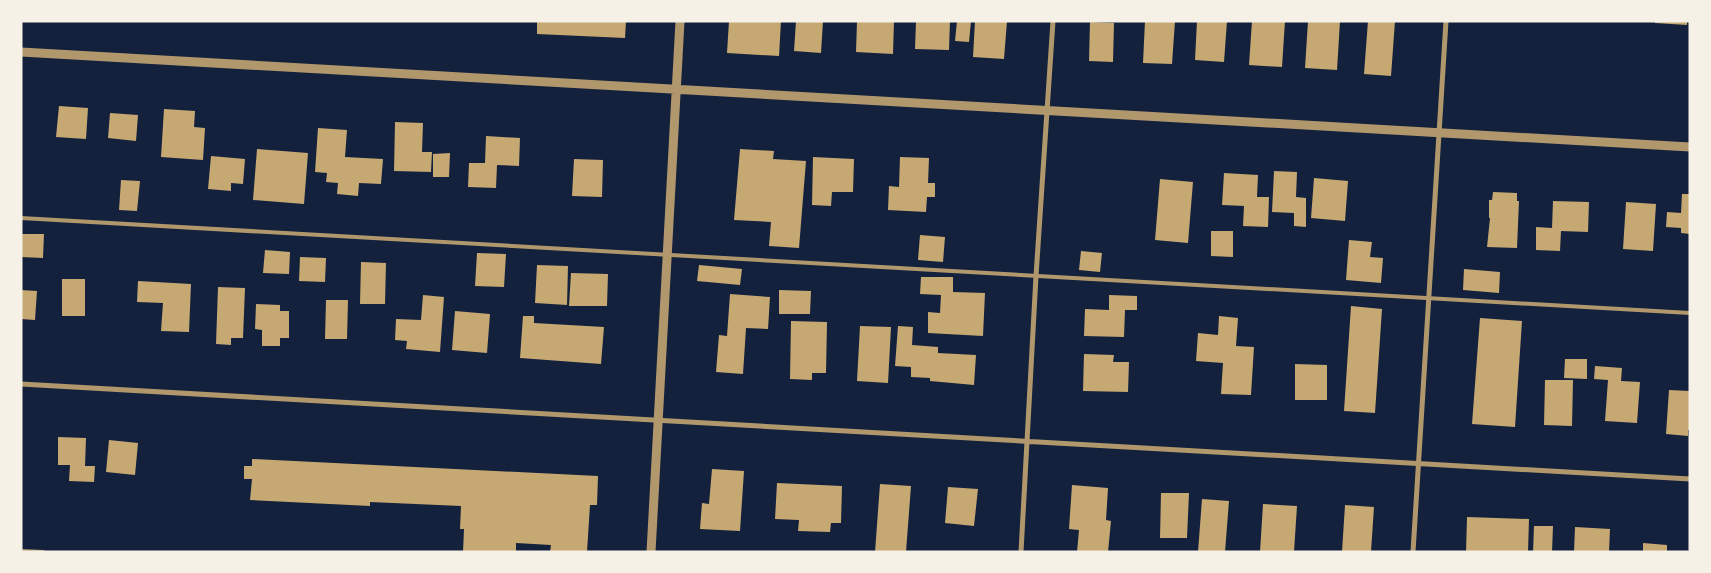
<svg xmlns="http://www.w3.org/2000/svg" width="1711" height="573" font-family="'Nunito Sans',sans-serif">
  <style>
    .building { fill: #c6a872 }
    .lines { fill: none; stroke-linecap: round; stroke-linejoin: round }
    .service { stroke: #b1986c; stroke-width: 4 }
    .minor { stroke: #b1986c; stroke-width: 5 }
    .tertiary { stroke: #b1986c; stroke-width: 9 }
  </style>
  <rect width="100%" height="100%" fill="#14213d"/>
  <path class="building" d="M537,21H626L625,38L537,34Z
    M729,21H781L779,56L727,53Z
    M796,21H823L821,53L794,51Z
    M857,21H894L893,54L856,52Z
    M916,21H950L949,50L915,49Z
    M957,21H971L969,42L955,41Z
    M975,21H1007L1004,59L973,57Z
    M1145,21H1175L1172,64L1143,63Z
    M1197,21H1227L1224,62L1195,60Z
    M1252,21H1285L1282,67L1249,65Z
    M1308,21H1340L1337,70L1305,68Z
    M1368,21H1395L1391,76L1364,74Z
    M1655,21H1687V25L1655,23Z
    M1090,22L1114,23L1113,62L1089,61Z
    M59,106L88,108L86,139L56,137Z
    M164,109L195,111L194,127L205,128L203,160L161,157Z
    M110,113L138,115L136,141L108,138Z
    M395,122L423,123L422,152H432L431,172L394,171Z
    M318,128L347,130L345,157L383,159L381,184L359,183L358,196L337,194L338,183L326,182L327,173L315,172Z
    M486,136L520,138L519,166L497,165L496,188L468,187L469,163H485Z
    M257,149L308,153L304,204L253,200Z
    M740,149L774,151L773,159L806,161L799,248L769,246L771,222L734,220Z
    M450,153L449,177H433V154Z
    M211,156L245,159L243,184L231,183V191L208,189Z
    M813,157L854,159L853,192H832L831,206L812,205Z
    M900,157L929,158L928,183H935V197H927L926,212L888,210L889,186L899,187Z
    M574,159L603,160L602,197L572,196Z
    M1274,171L1297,172L1296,197L1306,198V227L1294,226V213L1272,212Z
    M1224,173L1258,175L1257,197H1269L1268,227L1243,226L1244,206L1222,205Z
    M1314,178L1348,181L1345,221L1311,218Z
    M1160,179L1193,182L1188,243L1155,240Z
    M121,180L140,181L137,211L119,210Z
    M1493,192L1517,193V201H1519L1517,248L1487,247L1490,218H1489V200H1492Z
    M1682,194H1690V234L1681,233V228L1666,227L1667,212L1681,213Z
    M1553,201L1589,202L1588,232L1561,231L1560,251L1536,250V227L1552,228Z
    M1626,202L1656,204L1653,251L1623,249Z
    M1211,231H1233V257L1211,256Z
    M21,234H44L43,258L21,257Z
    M920,235L945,237L943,262L918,260Z
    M1349,240L1372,242L1370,257L1383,258L1381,283L1346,280Z
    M265,250L290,252L289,274L263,273Z
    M1081,251L1102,253L1100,272L1079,270Z
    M477,253L506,254L504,287L475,286Z
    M300,257L326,258L325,282L299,281Z
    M361,262L386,263L385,304H360Z
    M537,265L568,266L567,305L535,303Z
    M699,265L742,269L740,285L697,281Z
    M1464,269L1500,272L1499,293L1463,290Z
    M571,273L608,274L607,306H569Z
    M921,277H953V292L985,293L983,336L928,333V312L940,313L941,295L920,294Z
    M62,279H85V316H62Z
    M138,281L191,284L189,332L161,331L163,303L137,302Z
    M218,287L245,288L243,338H231V345L216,344Z
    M21,290L37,291L35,320L21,319Z
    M779,290L811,291L810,314H779Z
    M730,294L770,297L768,329L746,328L743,374L716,372L719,335L727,336Z
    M423,295L444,297L440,352L406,349L407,341L395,340L396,319L421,320Z
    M1109,295L1137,296V310H1125L1124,337L1084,336L1085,309L1109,310Z
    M326,300H348L347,339H325Z
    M256,304L280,305V311H289V338H280V346H262V330L255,329Z
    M1351,306L1382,309L1375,413L1344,411Z
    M455,311L490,314L487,353L452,350Z
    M523,316H534V323L604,327L601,364L520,358Z
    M1219,316L1238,318L1236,346L1254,347L1251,395L1221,394L1223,363L1196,361L1198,333L1218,335Z
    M1480,318L1522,321L1515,427L1472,424Z
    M791,321L827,322L826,373H812V380L790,379Z
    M860,326L891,327L888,383L857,381Z
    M898,326L913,327L912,345L938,347V353L976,355L974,385L930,381V378L911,377V367L895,366Z
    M1084,354L1114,355L1113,362H1129L1128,392L1083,391Z
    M1565,359H1587V379L1564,378Z
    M1295,364L1327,365V400H1295Z
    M1595,366L1622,368L1621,381L1640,382L1637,423L1605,421L1608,380L1594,379Z
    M1545,380H1573L1572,426L1544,425Z
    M1669,390L1690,391V430H1688V436L1666,434Z
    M58,437L86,438L85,466H95L94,482L69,481L70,465H58Z
    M109,440L138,443L135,475L106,472Z
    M252,459L598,476L597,505H590L587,552H550L551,545L516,543V552H463L464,529H460L461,506L370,502V506L250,500L252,479H244V466H252Z
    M712,469L744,471L740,531L700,529L702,503L709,504Z
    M777,483L842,486L841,523H831L830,532L798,531L799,520L775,519Z
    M880,484L911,486L906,552H875Z
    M1072,485L1108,488L1106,520L1111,521L1108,552H1077L1079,530L1069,529Z
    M948,487L978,489L974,526L945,523Z
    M1161,493H1189L1187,538H1160Z
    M1202,499L1229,501L1225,552H1198Z
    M1263,504L1297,506L1294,552H1260Z
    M1345,505L1374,507L1371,552H1342Z
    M1467,517L1529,519L1528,552H1466Z
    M1534,526H1553L1552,552H1533Z
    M1575,527L1610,529L1609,552H1574Z
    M1643,543L1667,545V552H1643Z"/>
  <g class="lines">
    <path class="service" d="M21,218L1690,313
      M21,551L43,552"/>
    <path class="minor" d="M21,384L1690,479
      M1021,552L1036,276L1053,21
      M1413,552L1446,21"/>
    <path class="tertiary" d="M21,52L1690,147
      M651,552L680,21"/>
  </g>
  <rect width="1711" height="573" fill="none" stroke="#f6f1e7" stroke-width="45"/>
</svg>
